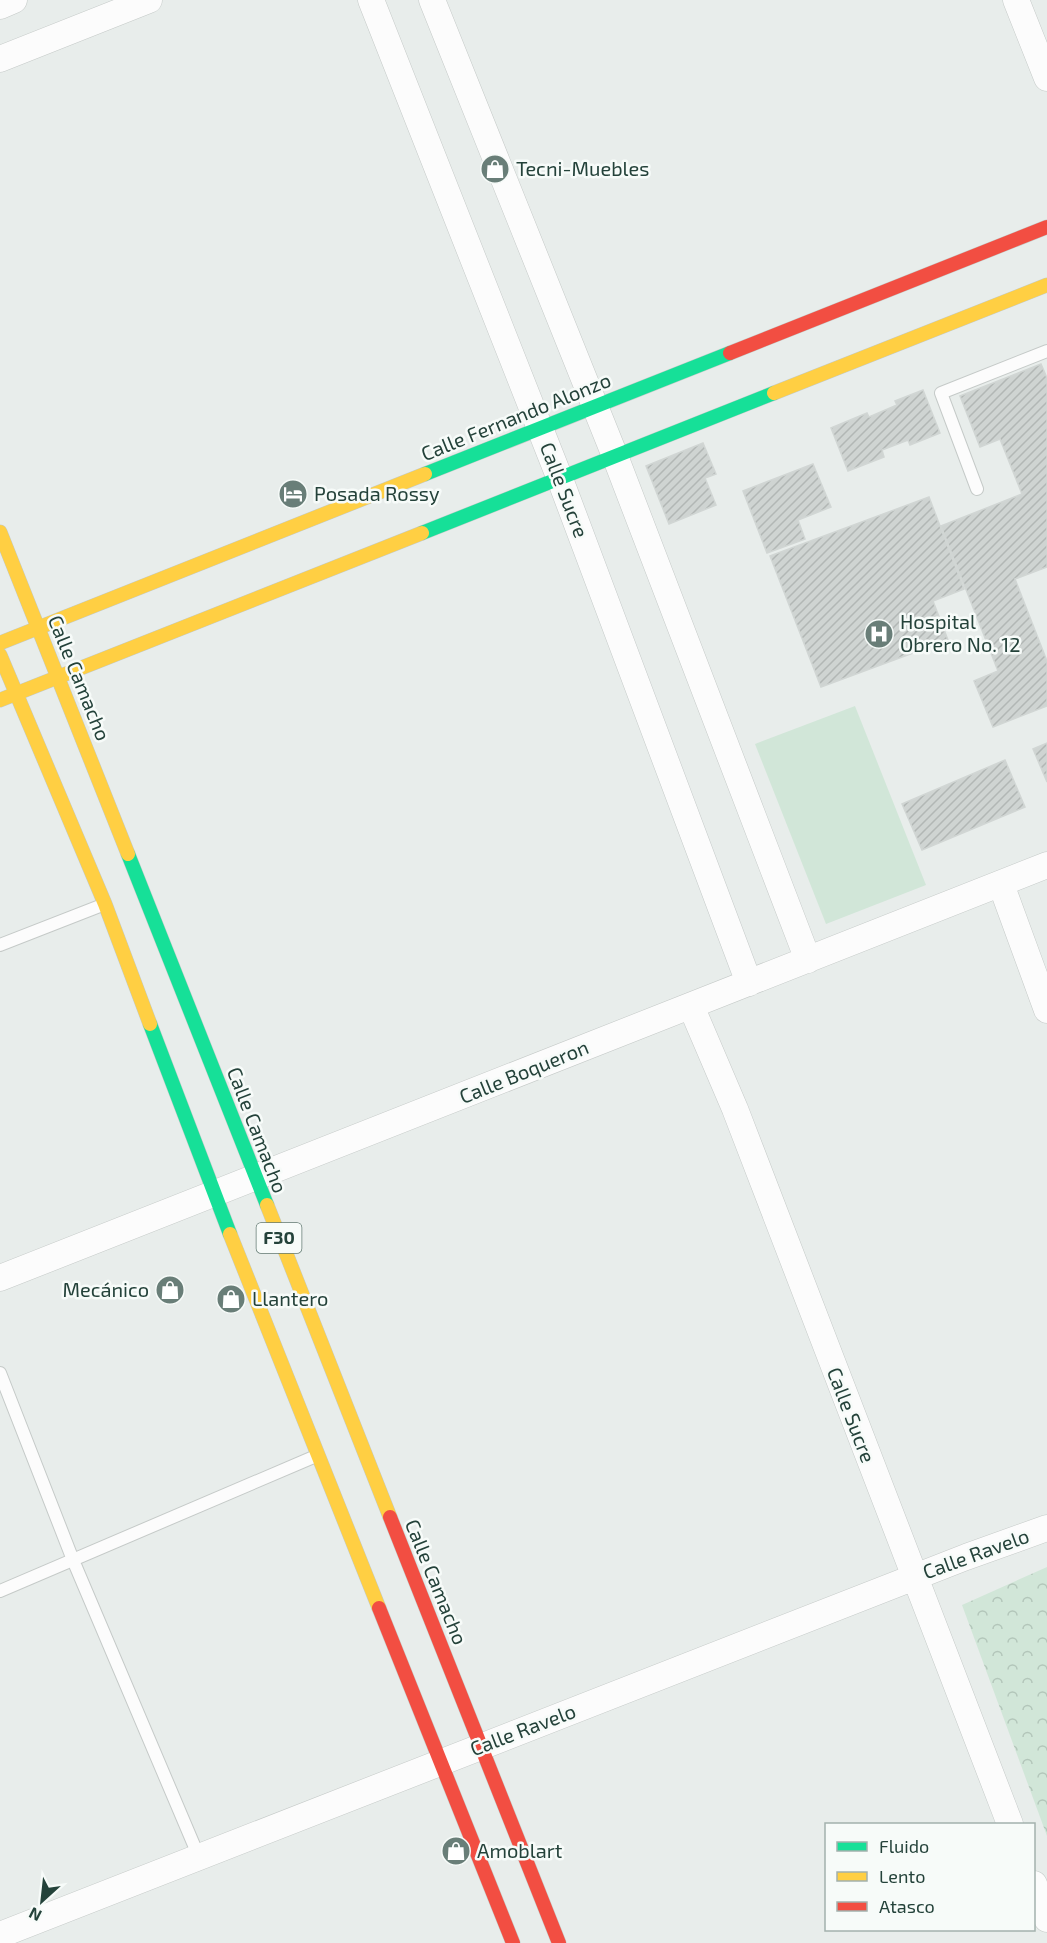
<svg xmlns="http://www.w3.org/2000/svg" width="1047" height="1943" font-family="'Exo 2',sans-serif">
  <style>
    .forest { fill: url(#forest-crowns) }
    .pitch { fill: #d1e6d8 }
    .building { fill: url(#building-hatch); stroke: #d1d6d4; stroke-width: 1.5 }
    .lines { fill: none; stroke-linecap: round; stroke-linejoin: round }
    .lane-casing { stroke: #c5cac8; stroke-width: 14 }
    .street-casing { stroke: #c5cac8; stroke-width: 27 }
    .fast-casing { stroke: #c3cbc8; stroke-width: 15 }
    .slow-casing { stroke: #c3cbc8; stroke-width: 15 }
    .jam-casing { stroke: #c3cbc8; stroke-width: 15 }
    .lane { stroke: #fcfcfc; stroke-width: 12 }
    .street { stroke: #fcfcfc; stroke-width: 26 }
    .fast { stroke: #16e098; stroke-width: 14 }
    .slow { stroke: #ffcf43; stroke-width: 14 }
    .jam { stroke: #f24e42; stroke-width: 14 }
    .labels { text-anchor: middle; stroke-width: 5; stroke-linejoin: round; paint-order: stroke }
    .shield { fill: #f7fbf9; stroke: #637a73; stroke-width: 1.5 }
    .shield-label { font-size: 18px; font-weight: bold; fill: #24423a }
    .poi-label { font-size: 20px; fill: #24423a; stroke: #f7fbf9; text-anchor: start }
    .street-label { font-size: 20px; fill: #24423a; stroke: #f7fbf9 }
  </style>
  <defs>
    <pattern id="forest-crowns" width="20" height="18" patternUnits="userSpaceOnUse" patternTransform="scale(1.5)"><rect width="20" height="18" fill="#d1e6d8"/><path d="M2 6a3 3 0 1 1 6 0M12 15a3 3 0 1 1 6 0" fill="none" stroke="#b3c6ba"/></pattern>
    <pattern id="building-hatch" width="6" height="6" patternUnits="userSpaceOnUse" patternTransform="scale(1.5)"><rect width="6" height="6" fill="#cfd4d2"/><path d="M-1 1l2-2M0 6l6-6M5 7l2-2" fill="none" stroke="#b2b7b5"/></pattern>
  </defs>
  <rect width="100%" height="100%" fill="#e8edeb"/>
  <path class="forest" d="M1047,1567V1836L962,1605Z"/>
  <path class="pitch" d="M855,706L926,885L826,924L755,744Z"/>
  <path class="building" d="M1041,364L1047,378V567L1015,579L1047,661V706L993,727L974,681L998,671L941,526L1022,494L1000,439L980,447L960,396Z
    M923,390L940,433L910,445L908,440L882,450L884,457L848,471L831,428L867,413L869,417L897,405L895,401Z
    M703,443L716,474L705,478L716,505L669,524L646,466Z
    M813,464L831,507L798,520L805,539L767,553L743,491Z
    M929,497L964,589L933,601L948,640L821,687L770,556Z
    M1047,743V782L1033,749Z
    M1005,760L1025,807L922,850L902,804Z"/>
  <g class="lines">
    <g class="lane-casing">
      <path id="lane" d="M977,489L941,393L1047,351
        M0,945L105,904
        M0,1373L73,1560L199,1857
        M0,1591L316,1456"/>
    </g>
    <g class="street-casing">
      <path id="street" d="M371,0L560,479L749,983
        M432,0L615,456L808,960
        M1016,0L1047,78
        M0,6L14,0
        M0,59L149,0
        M1001,884L1047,1010
        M691,1006L735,1109L1010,1824
        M0,1278L1047,865
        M1034,1884L1047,1919
        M0,1935L966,1557L1047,1528"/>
    </g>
    <g class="fast-casing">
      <path id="fast" d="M425,474L730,353
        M422,533L774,393
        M128,854L267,1205
        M150,1024L230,1234"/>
    </g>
    <g class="slow-casing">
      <path id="slow" d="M774,393L1047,285
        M0,532L128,854
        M0,643L425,474
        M0,655L105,904L150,1024
        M0,700L422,533
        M267,1205L390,1517
        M230,1234L379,1608"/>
    </g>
    <g class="jam-casing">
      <path id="jam" d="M730,353L1047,227
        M390,1517L559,1943
        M379,1608L513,1943"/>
    </g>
    <use href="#lane" class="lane"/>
    <use href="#street" class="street"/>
    <use href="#fast" class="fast"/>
    <use href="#slow" class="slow"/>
    <use href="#jam" class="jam"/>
  </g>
  <defs>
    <g id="shop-disc" transform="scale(1.5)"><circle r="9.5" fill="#697e78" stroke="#f7fbf9"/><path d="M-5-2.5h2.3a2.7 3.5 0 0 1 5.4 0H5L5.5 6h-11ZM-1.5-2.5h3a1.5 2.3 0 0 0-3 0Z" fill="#fff"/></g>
    <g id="hotel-disc" transform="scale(1.5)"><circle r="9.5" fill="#697e78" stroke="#f7fbf9"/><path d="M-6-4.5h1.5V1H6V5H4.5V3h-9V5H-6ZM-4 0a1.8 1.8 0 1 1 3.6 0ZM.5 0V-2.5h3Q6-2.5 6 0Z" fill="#fff"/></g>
    <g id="hospital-disc" transform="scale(1.5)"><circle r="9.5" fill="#697e78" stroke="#f7fbf9"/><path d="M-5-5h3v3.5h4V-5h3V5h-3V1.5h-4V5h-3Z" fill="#fff"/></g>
  </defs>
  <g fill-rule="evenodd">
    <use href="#shop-disc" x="495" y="169"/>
    <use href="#hotel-disc" x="293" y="494"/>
    <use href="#hospital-disc" x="879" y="634"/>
    <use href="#shop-disc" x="170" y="1290"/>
    <use href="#shop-disc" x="231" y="1299"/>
    <use href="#shop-disc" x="456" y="1851"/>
  </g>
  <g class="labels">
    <rect class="shield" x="256.5" y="1223" width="45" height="30" rx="4.5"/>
    <g class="shield-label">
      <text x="279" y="1244">F30</text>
    </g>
    <g class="poi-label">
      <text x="516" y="176">Tecni-Muebles</text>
      <text x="314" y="501">Posada Rossy</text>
      <text x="900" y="629">Hospital<tspan x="900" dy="23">Obrero No. 12</tspan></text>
      <text x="149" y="1297" text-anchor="end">Mecánico</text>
      <text x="252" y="1306">Llantero</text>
      <text x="477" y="1858">Amoblart</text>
    </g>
    <g class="street-label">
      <text transform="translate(516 417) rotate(-22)" y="7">Calle Fernando Alonzo</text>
      <text transform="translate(564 490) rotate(69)" y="7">Calle Sucre</text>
      <text transform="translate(79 678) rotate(68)" y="7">Calle Camacho</text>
      <text transform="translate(524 1072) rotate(-22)" y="7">Calle Boqueron</text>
      <text transform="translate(257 1130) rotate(69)" y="7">Calle Camacho</text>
      <text transform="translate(851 1415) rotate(69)" y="7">Calle Sucre</text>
      <text transform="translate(976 1554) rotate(-20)" y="7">Calle Ravelo</text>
      <text transform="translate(436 1582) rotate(68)" y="7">Calle Camacho</text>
      <text transform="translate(523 1730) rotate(-21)" y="7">Calle Ravelo</text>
    </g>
  </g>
  <rect x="825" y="1823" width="210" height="108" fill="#f7fbf9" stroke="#a3b1ad" stroke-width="1.5"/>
  <rect x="837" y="1842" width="30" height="9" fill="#16e098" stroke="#a3b1ad" stroke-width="1.5"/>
  <text x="879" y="1853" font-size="18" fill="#24423a">Fluido</text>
  <rect x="837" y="1872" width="30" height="9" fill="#ffcf43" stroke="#a3b1ad" stroke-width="1.5"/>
  <text x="879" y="1883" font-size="18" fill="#24423a">Lento</text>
  <rect x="837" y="1902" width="30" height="9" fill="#f24e42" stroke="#a3b1ad" stroke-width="1.5"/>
  <text x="879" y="1913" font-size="18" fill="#24423a">Atasco</text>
  <g transform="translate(42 1901) rotate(207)" stroke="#f7fbf9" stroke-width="4.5" paint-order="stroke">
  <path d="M0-4.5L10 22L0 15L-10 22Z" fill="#24423a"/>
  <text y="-9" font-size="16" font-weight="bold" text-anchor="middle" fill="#24423a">N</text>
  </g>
</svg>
